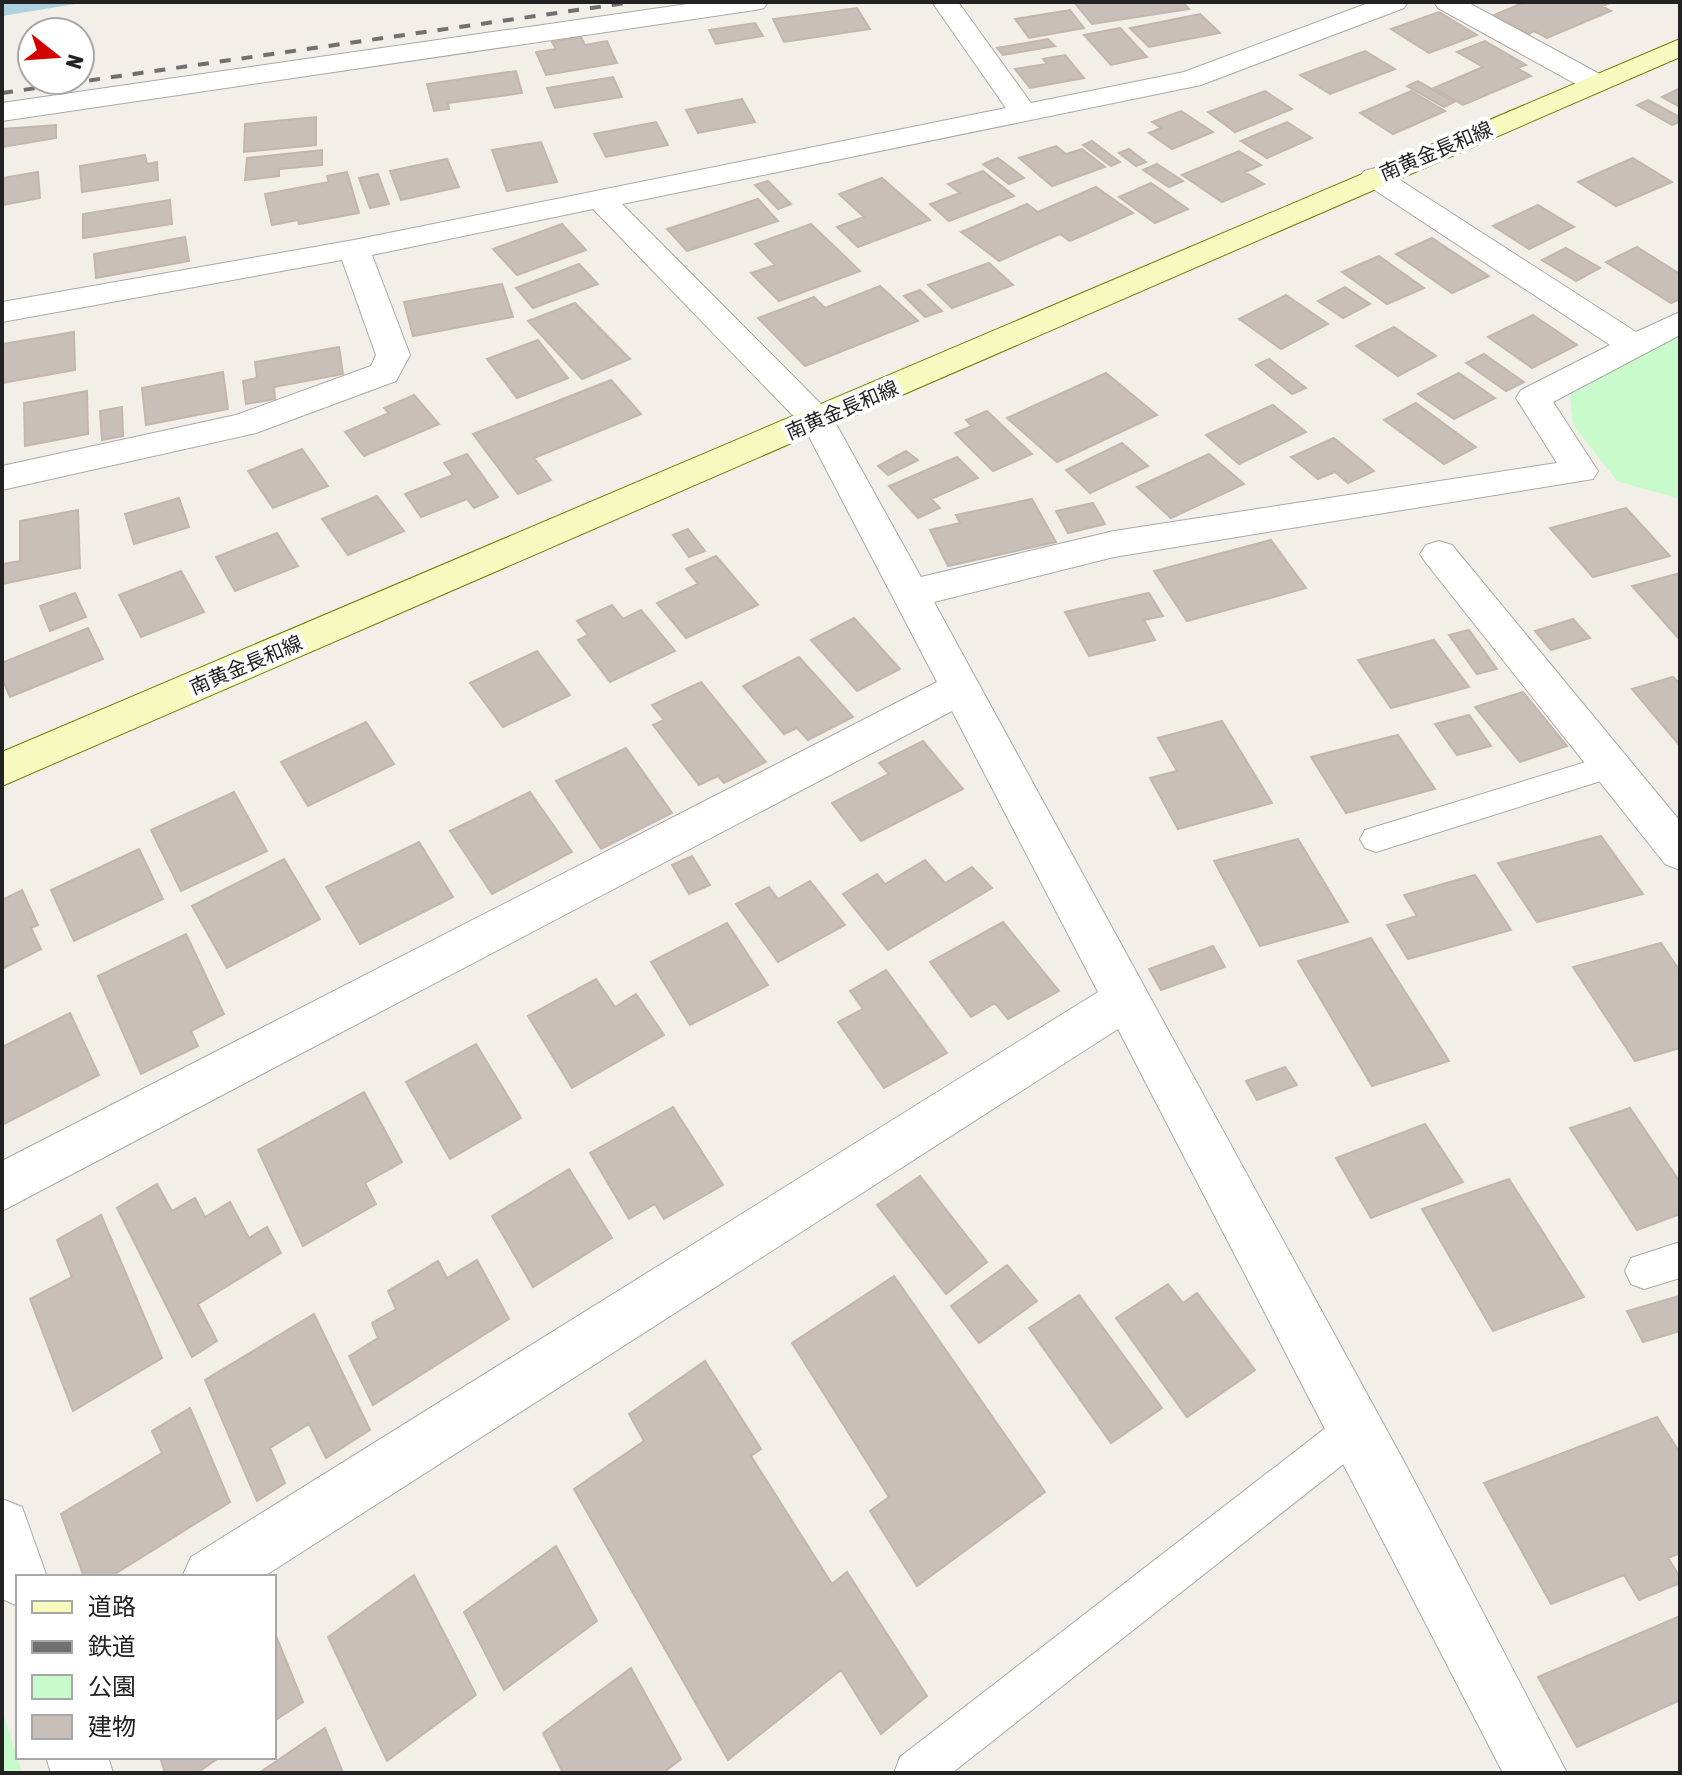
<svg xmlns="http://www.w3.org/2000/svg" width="1682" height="1775" font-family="'Asap Condensed','Noto Sans JP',sans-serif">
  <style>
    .park { fill: #c8facc }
    .water { fill: #aad3df }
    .building { fill: #c7bfb8; stroke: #c4b6ab; stroke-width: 2 }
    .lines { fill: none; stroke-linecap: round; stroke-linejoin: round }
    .lane-casing { stroke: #a9a9a9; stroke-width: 2 }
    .street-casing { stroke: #a9a9a9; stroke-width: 2 }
    .secondary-casing { stroke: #707d05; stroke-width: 2 }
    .lane { fill: #fff; fill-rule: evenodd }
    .street { fill: #fff; fill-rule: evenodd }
    .secondary { fill: #f7fabf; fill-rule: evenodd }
    .rail { stroke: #707070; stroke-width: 4; stroke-dasharray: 11 11; stroke-linecap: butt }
    .labels { text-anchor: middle; stroke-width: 8; stroke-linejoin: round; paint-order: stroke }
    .far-street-label { font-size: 20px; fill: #222; stroke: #fff }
  </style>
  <rect width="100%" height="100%" fill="#f2efe9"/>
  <path class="park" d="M1680,334V499L1617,481L1573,425L1570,395Z
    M2,1709L22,1773H2Z"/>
  <path class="water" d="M2,2H87L2,16Z"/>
  <path class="building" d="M1074,2H1183L1189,9L1092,24Z
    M1525,2H1612L1602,6L1611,11L1547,38L1534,31L1529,34L1494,15Z
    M857,8L870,29L784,42L773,19Z
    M1070,10L1084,28L1029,38L1015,19Z
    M1439,12L1477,35L1429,53L1391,29Z
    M1200,14L1220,33L1149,47L1130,28Z
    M755,23L763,36L716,44L709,30Z
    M1120,28L1147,57L1111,65L1084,35Z
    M581,37L585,45L607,41L617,63L546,75L536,52L556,49L552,42Z
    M1048,39L1055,46L1003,55L997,48Z
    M1485,41L1526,65L1517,68L1531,76L1463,105L1434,88L1483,67L1457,52Z
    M1365,51L1395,69L1330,94L1300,75Z
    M1065,55L1084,78L1030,88L1015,69L1047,64L1043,59Z
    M516,71L522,93L448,103L449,109L434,111L427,84Z
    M613,77L622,97L555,108L547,88Z
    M1418,81L1454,102L1444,107L1407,86Z
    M1680,88V107L1662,97Z
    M1265,91L1292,109L1235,132L1208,112Z
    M1411,91L1445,111L1393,134L1360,113Z
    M742,99L755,122L698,133L686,110Z
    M1648,100L1680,117V122L1672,125L1637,105Z
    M1181,111L1213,132L1172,149L1149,133L1161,128L1152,122Z
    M316,117V145L244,152L245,124Z
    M656,122L668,145L606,157L594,134Z
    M1287,122L1312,138L1267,158L1241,141Z
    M56,125V138L2,147V129Z
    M1092,141L1120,162L1111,166L1083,145Z
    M541,142L557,182L507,191L492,150Z
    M1056,146L1066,154L1082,149L1105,167L1052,186L1019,158Z
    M1129,149L1146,162L1136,166L1119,153Z
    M322,150V165L279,169V176L245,180L247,158Z
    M1239,151L1261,165L1245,172L1264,184L1222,202L1182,175Z
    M145,155L147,164L157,162L158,180L82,192L80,166Z
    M998,158L1024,178L1009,184L983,164Z
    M1633,158L1672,182L1616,206L1578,182Z
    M447,159L459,187L401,200L390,171Z
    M1157,164L1183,181L1169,187L1143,170Z
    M983,171L1014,196L949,221L930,204L960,193L948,184Z
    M38,172L40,198L2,205V178Z
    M347,172L359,213L299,224L298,220L272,225L265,194L329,182L327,176Z
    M378,174L389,204L370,208L359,178Z
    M882,178L930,220L858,247L837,227L864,217L839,194Z
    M768,181L791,204L778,209L755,185Z
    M1151,183L1188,209L1155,223L1119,197Z
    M1096,187L1133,213L1070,241L1060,234L999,261L961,232L1027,204L1038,212Z
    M758,199L778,221L687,251L667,229Z
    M170,200L172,224L83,238V214Z
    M1538,205L1574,227L1529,249L1493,226Z
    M562,224L586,250L517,275L493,249Z
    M811,224L860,271L779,301L751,273L775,265L755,244Z
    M185,237L189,261L96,278L94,254Z
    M1432,238L1489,276L1452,293L1396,254Z
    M1637,247L1680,274V299L1671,303L1606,262Z
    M1566,248L1600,268L1576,281L1542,260Z
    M1379,256L1424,288L1387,304L1342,272Z
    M989,263L1013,285L952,308L928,285Z
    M579,264L598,284L533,308L516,288Z
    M502,284L513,317L413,336L404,302Z
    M880,286L918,321L805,366L758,318L814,297L825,308Z
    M1345,287L1370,304L1343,318L1318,301Z
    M920,290L942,311L925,317L904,296Z
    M1286,295L1328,324L1281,349L1239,319Z
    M575,303L630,359L582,379L528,321Z
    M1533,315L1577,345L1532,368L1488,337Z
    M1394,327L1436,356L1398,376L1356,346Z
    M74,332L75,370L2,383V344Z
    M538,340L568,378L517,398L487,359Z
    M339,347L343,374L274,387L275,399L246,404L243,381L257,378L255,362Z
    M1484,354L1524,382L1506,391L1466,363Z
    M1269,359L1306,388L1292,394L1256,365Z
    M223,372L228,409L146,425L142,388Z
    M1106,373L1157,415L1057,462L1007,418Z
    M1459,373L1495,398L1454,419L1418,394Z
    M611,380L641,414L534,458L551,480L518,494L473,434Z
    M87,391L88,434L25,446L24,403Z
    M414,395L439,424L364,456L345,432L389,413L384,408Z
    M1416,403L1476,447L1444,464L1384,420Z
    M1273,405L1306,432L1239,464L1206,435Z
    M122,407L123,436L102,440L100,411Z
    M987,411L1032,454L993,471L955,433L972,426L966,420Z
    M1334,438L1374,471L1348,483L1335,472L1318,479L1291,457Z
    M1122,443L1148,466L1090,493L1066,470Z
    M302,449L328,486L273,508L248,471Z
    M906,451L918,460L888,475L878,466Z
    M467,454L498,497L474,508L467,499L421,517L405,494L453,475L444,463Z
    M1209,454L1244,484L1171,518L1137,487Z
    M957,457L978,478L931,499L940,508L918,518L889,486Z
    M377,496L404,531L348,555L322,519Z
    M179,498L189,527L134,544L125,514Z
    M1032,499L1056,542L948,566L930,530L960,523L956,515Z
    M1093,503L1105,524L1068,533L1056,511Z
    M1626,508L1670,556L1593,577L1550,528Z
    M78,510L80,568L2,584V564L20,561V521Z
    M688,529L705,551L689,557L673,535Z
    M277,533L298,566L235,591L216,557Z
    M1271,540L1306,588L1187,621L1154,571Z
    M716,556L758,605L686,638L657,603L698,584L686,569Z
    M181,571L204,612L141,637L119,595Z
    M1680,573V640L1632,586Z
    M75,593L86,617L50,631L40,606Z
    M1149,593L1163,616L1144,620L1155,640L1089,656L1065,612Z
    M612,605L623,619L641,610L675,651L610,682L578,640L588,635L577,621Z
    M854,618L900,669L857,691L811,640Z
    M1573,619L1590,638L1551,650L1535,631Z
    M88,628L103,659L10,697L2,679V663Z
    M1469,630L1497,669L1477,674L1449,635Z
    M1434,640L1469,687L1391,708L1358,660Z
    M537,651L570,695L503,727L470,683Z
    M799,657L853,717L808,740L797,728L784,734L743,686Z
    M1673,677L1680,684V746L1632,689Z
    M701,682L766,762L724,783L718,776L699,785L653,725L664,720L652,705Z
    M1523,692L1567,746L1520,762L1475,707Z
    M1469,715L1491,746L1457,755L1435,724Z
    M1222,721L1272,803L1178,829L1150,778L1177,771L1158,738Z
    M366,722L394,764L308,806L281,762Z
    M1398,735L1435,789L1346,813L1311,757Z
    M923,741L963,789L861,841L832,803L889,774L879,763Z
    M626,748L672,813L601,849L556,781Z
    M234,792L267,851L181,891L151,830Z
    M530,792L572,852L492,894L450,831Z
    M1601,836L1643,894L1537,922L1498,863Z
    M1298,839L1348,922L1260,946L1214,861Z
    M419,842L453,897L360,944L326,887Z
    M139,849L163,899L74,941L51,890Z
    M692,856L710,885L689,894L672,865Z
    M284,859L320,919L227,968L192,906Z
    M925,860L945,883L972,867L992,888L888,950L843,894L877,874L885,884Z
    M1475,875L1511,930L1408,959L1387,925L1417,916L1404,895Z
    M810,881L845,925L778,962L736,904L769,887L778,899Z
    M22,890L38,925L31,928L41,949L2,969V900Z
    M1003,922L1059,991L1008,1019L995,1003L971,1017L930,962Z
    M727,923L768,985L690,1025L651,962Z
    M186,934L224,1014L191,1031L198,1046L141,1074L98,976Z
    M1371,938L1449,1061L1372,1086L1298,961Z
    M1661,943L1680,971V1048L1635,1061L1573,967Z
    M1213,946L1225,967L1161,990L1149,969Z
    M886,970L947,1053L884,1088L838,1022L863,1009L850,991Z
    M596,979L615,1007L636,994L664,1035L572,1088L528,1016Z
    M70,1013L99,1075L2,1125V1047Z
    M476,1044L521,1118L450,1159L406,1082Z
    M1285,1067L1297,1085L1257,1100L1246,1081Z
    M364,1092L402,1162L365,1183L376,1204L303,1246L258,1150Z
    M673,1107L723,1185L664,1219L655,1204L629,1219L590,1153Z
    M1630,1108L1680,1182V1214L1637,1230L1570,1128Z
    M1425,1124L1463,1182L1371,1218L1336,1158Z
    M569,1169L612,1238L533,1287L492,1216Z
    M920,1176L987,1262L946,1294L877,1205Z
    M1509,1179L1584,1297L1493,1331L1422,1209Z
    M157,1184L172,1211L195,1198L205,1217L230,1202L249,1238L267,1227L281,1253L198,1304L217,1341L192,1357L117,1208Z
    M101,1215L162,1358L73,1411L30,1299L72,1277L57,1240Z
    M477,1260L509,1319L373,1405L349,1356L378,1338L372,1323L396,1309L388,1291L438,1261L447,1278Z
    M1007,1265L1037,1301L979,1343L951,1306Z
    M894,1276L1045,1492L917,1586L870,1511L889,1497L792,1343Z
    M1168,1284L1183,1303L1197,1293L1255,1370L1187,1417L1116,1318Z
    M1079,1295L1162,1408L1111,1443L1029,1328Z
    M1679,1296L1680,1331L1643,1342L1627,1311Z
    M314,1314L370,1430L326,1458L309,1424L270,1448L285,1483L257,1501L205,1380Z
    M705,1361L761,1449L751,1456L832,1584L847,1572L927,1696L881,1734L841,1670L728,1760L574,1489L644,1441L629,1414Z
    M190,1408L230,1502L110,1577H84L61,1514L162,1453L152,1431Z
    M1657,1417L1680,1453V1553L1668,1558L1680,1577V1583L1639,1600L1624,1575L1551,1604L1484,1483Z
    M556,1546L597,1621L504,1690L464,1612Z
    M414,1575L476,1695L387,1761L328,1637Z
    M1680,1616V1700L1577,1747L1538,1677Z
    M274,1631L303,1702L274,1721Z
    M631,1668L681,1759L663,1773H563L543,1733Z
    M325,1728L343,1773H259Z
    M160,1757H220L197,1773H165Z"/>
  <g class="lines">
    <g class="lane-casing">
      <path id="lane" d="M1612,754L1623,758L1627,766L1623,774L1376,852L1365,848L1360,839L1365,830Z
        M1680,1242V1278L1644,1289L1631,1284L1625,1271L1631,1258Z
        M1355,1410L1369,1416L1375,1430L1369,1444L952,1773H894L900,1757L1341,1416Z"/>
    </g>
    <g class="street-casing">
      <path id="street" d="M701,2H768L764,8L755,10L2,121V103Z
        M932,2H958L1031,103L1184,72L1371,2H1408L1404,8L1201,85L622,204L830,413L921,577L1114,531L1557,463L1516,398L1521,390L1610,345L1364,183L1360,177L1364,171L1375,168L1386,171L1636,332L1680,312V335L1553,402L1598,471L1593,479L1114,557L934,602L1408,1469L1567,1773H1503L1118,1029L263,1577H182L191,1557L1098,992L952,711L2,1211V1161L937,682L804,427L593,209L372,255L410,355L396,381L256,433L2,490V466L236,415L371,366L376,355L342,260L2,322V302L354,240L1006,108Z
        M1434,2H1467L1605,77L1609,83L1605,89L1595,91L1585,89L1438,8Z
        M1439,541L1452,545L1680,821V870L1665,864L1426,563L1420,554L1426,545Z
        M2,1499L22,1507L47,1577H18V1606L2,1599Z
        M46,1757H108L113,1773H51Z"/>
    </g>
    <g class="secondary-casing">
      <path id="secondary" d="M1680,39V57L2,786V752Z"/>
    </g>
    <use href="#lane" class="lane"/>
    <use href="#street" class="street"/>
    <use href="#secondary" class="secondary"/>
    <path class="rail" d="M2,93L633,2"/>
  </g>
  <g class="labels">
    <g class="far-street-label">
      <text transform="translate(1436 151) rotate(-23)" y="7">南黄金長和線</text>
      <text transform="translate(842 410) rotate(-23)" y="7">南黄金長和線</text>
      <text transform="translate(246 665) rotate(-23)" y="7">南黄金長和線</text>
    </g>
  </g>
  <rect width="1682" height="1775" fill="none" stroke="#222222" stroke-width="8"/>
  <rect x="16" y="1575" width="260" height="184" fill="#ffffff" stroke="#a7a7a7" stroke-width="2"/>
  <rect x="32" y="1601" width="40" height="12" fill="#f7fabf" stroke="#a7a7a7" stroke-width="2"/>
  <text x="88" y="1615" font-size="24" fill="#222222">道路</text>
  <rect x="32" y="1641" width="40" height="12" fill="#707070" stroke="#a7a7a7" stroke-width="2"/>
  <text x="88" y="1655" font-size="24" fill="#222222">鉄道</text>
  <rect x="32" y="1675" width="40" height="24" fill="#c8facc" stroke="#a7a7a7" stroke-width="2"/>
  <text x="88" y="1695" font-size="24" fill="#222222">公園</text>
  <rect x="32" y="1715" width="40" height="24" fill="#c7bfb8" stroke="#a7a7a7" stroke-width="2"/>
  <text x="88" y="1735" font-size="24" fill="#222222">建物</text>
  <g transform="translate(56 56) rotate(107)"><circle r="38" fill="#ffffff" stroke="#a7a7a7" stroke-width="2"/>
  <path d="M0-6L14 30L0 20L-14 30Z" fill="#d40000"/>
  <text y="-12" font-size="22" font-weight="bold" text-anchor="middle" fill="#222222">N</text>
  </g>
</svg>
